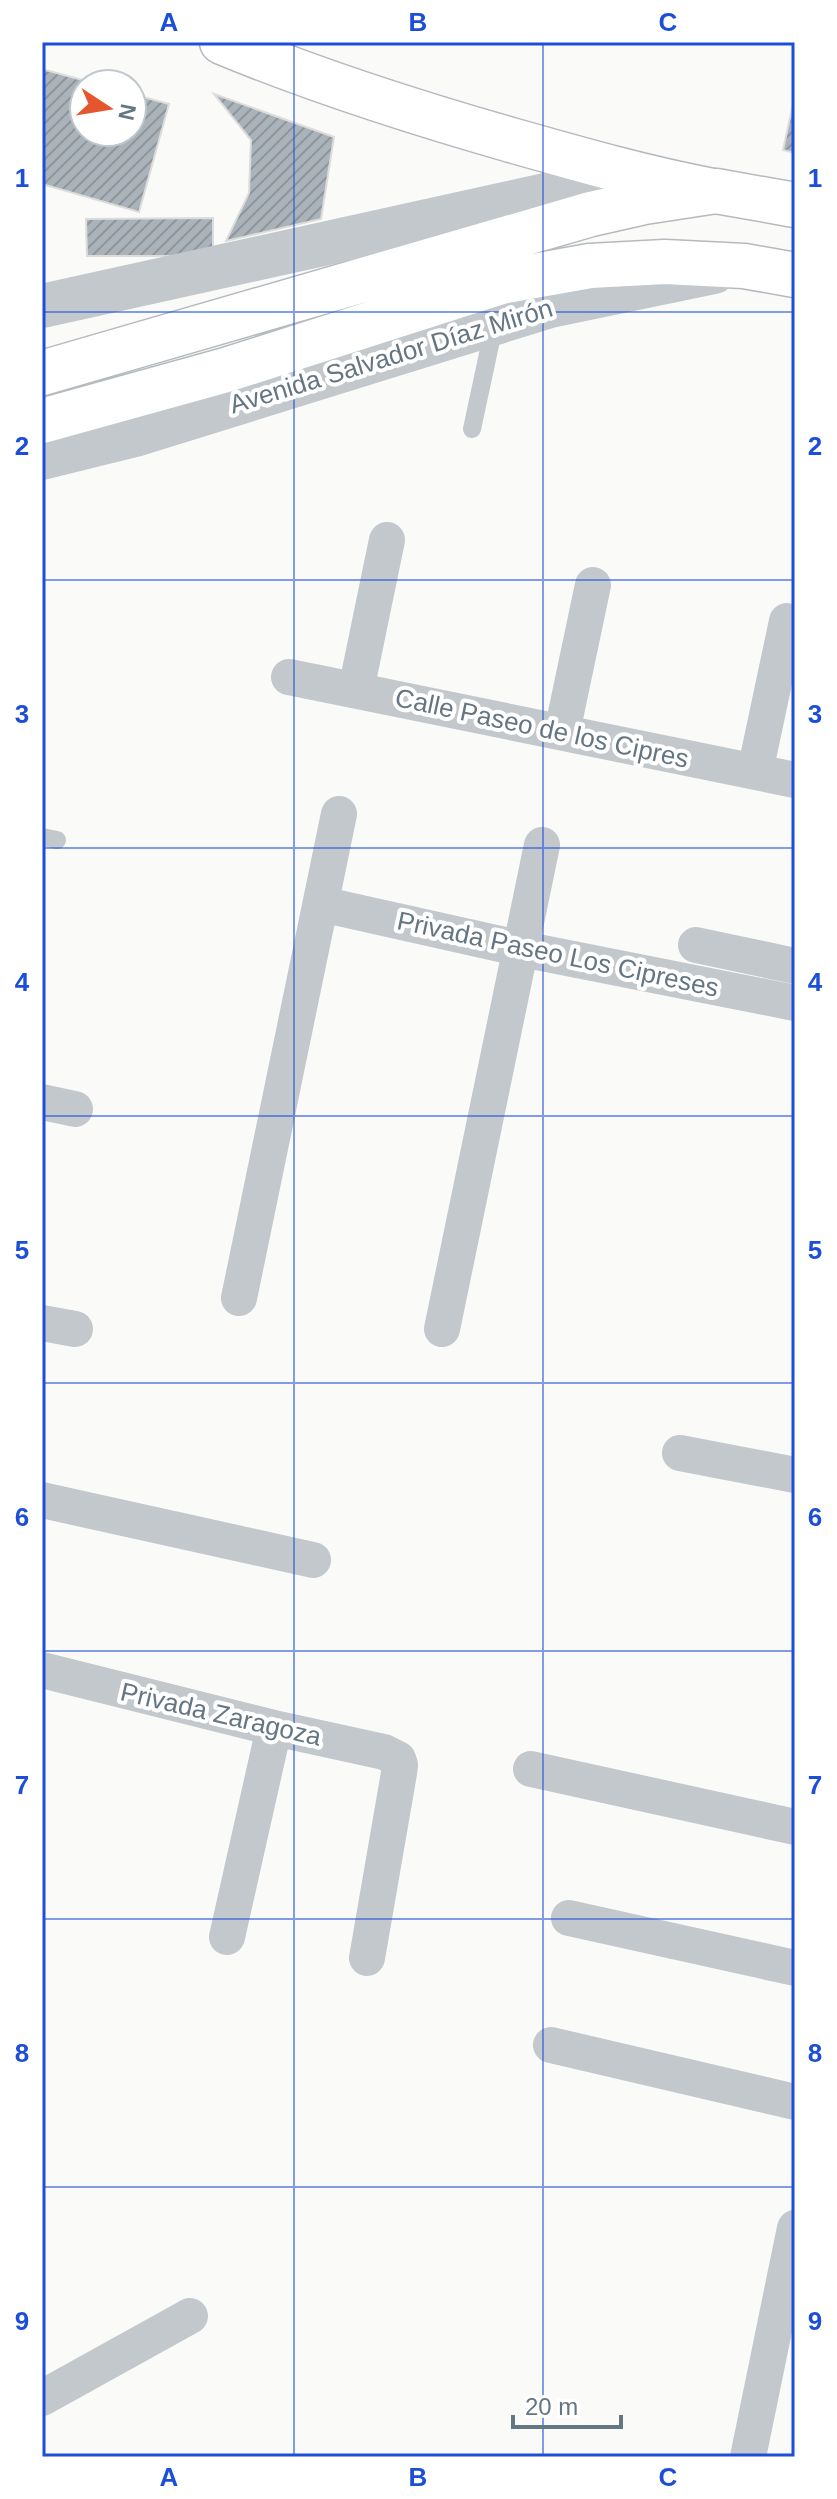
<svg xmlns="http://www.w3.org/2000/svg" width="837" height="2499" font-family="Arial,sans-serif">
  <style>
    .building { fill: url(#building-hatch); stroke: #dcdcda; stroke-width: 2 }
    .lines { fill: none; stroke-linecap: round; stroke-linejoin: round }
    .secondary-casing { stroke: #b3babf; stroke-width: 47 }
    .primary-casing { stroke: #b5babe; stroke-width: 47 }
    .service { stroke: #c3c8cc; stroke-width: 18 }
    .minor { stroke: #c3c8cc; stroke-width: 36 }
    .tertiary { stroke: #c3c8cc; stroke-width: 44 }
    .secondary { stroke: #fff; stroke-width: 44 }
    .primary { stroke: #fff; stroke-width: 44 }
    .grid { fill: none; stroke: #1d4ed8; stroke-width: 2; stroke-opacity: 0.55 }
    .labels { text-anchor: middle; stroke-width: 8; stroke-linejoin: round; paint-order: stroke }
    .street-label { font-size: 26px; fill: #657683; stroke: #fff }
    .neatline { fill: none; stroke: #1d4ed8; stroke-width: 3 }
    .grid-label { font-size: 26px; text-anchor: middle; font-weight: bold; fill: #1d4ed8 }
  </style>
  <defs>
    <pattern id="building-hatch" width="6" height="6" patternUnits="userSpaceOnUse" patternTransform="scale(2)"><rect width="6" height="6" fill="#aab3b9"/><path d="M-1 1l2-2M0 6l6-6M5 7l2-2" fill="none" stroke="#8e969c"/></pattern>
  </defs>
  <rect width="100%" height="100%" fill="#fafaf8"/>
  <path class="building" d="M42,69L97,84H84V132H132V94L169,104L139,212L42,184Z
    M214,94L334,137L321,219L226,241L249,193L251,140Z
    M795,95V153L783,150Z
    M213,218V256H87L86,219Z"/>
  <g class="lines">
    <g class="secondary-casing">
      <path id="secondary" d="M222,42C316,81 413,112 511,140C578,159 644,178 713,191"/>
    </g>
    <g class="primary-casing">
      <path id="primary" d="M42,373L591,214L644,202L716,191L795,205
        M42,421L226,370L501,282L590,266L665,262L744,266L795,275"/>
    </g>
    <path class="service" d="M472,429L494,326
      M42,837L57,840"/>
    <path class="minor" d="M289,677L795,780
      M356,690L387,540
      M562,732L593,585
      M755,772L787,621
      M321,904L522,949L795,1003
      M696,945L795,966
      M42,1102L75,1109
      M239,1298L339,814
      M42,1323L75,1329
      M442,1329L542,845
      M680,1453L795,1475
      M42,1500L313,1560
      M42,1670L274,1728L384,1752L398,1759L400,1765L399,1773L367,1958
      M531,1769L795,1827
      M569,1918L795,1968
      M227,1937L274,1728
      M551,2045L795,2102
      M42,2398L190,2316
      M748,2457L795,2228"/>
    <path class="tertiary" d="M42,306L636,175
      M42,458L135,435L550,306L714,272"/>
    <use href="#secondary" class="secondary"/>
    <use href="#primary" class="primary"/>
  </g>
  <path class="grid" d="M294,42V2457M543,42V2457M42,312H795M42,580H795M42,848H795M42,1116H795M42,1383H795M42,1651H795M42,1919H795M42,2187H795"/>
  <g class="labels">
    <g class="street-label">
      <text transform="translate(391 356) rotate(-17)" y="9">Avenida Salvador Díaz Mirón</text>
      <text transform="translate(542 728) rotate(12)" y="9">Calle Paseo de los Cipres</text>
      <text transform="translate(558 954) rotate(12)" y="9">Privada Paseo Los Cipreses</text>
      <text transform="translate(221 1714) rotate(13)" y="9">Privada Zaragoza</text>
    </g>
  </g>
  <rect width="837" height="2499" fill="none" stroke="#ffffff" stroke-width="88"/>
  <g transform="translate(108 108) rotate(102)"><circle r="38" fill="#ffffff" stroke="#c1c8cd" stroke-width="2"/>
  <path d="M0-6L14 30L0 20L-14 30Z" fill="#e4572e"/>
  <text y="-12" font-size="22" font-weight="bold" text-anchor="middle" fill="#657683">N</text>
  </g>
  <path d="M513 2415v12h108v-12" fill="none" stroke="#657683" stroke-width="4"/>
  <text x="525" y="2415" font-size="24" fill="#657683" stroke="#ffffff" stroke-width="6" paint-order="stroke">20 m</text>
  <rect x="44" y="44" width="749" height="2411" class="neatline"/>
  <g class="grid-label">
    <text x="169" y="31">A</text>
    <text x="418" y="31">B</text>
    <text x="668" y="31">C</text>
    <text x="22" y="187">1</text>
    <text x="815" y="187">1</text>
    <text x="22" y="455">2</text>
    <text x="815" y="455">2</text>
    <text x="22" y="723">3</text>
    <text x="815" y="723">3</text>
    <text x="22" y="991">4</text>
    <text x="815" y="991">4</text>
    <text x="22" y="1259">5</text>
    <text x="815" y="1259">5</text>
    <text x="22" y="1526">6</text>
    <text x="815" y="1526">6</text>
    <text x="22" y="1794">7</text>
    <text x="815" y="1794">7</text>
    <text x="22" y="2062">8</text>
    <text x="815" y="2062">8</text>
    <text x="22" y="2330">9</text>
    <text x="815" y="2330">9</text>
    <text x="169" y="2486">A</text>
    <text x="418" y="2486">B</text>
    <text x="668" y="2486">C</text>
  </g>
</svg>
